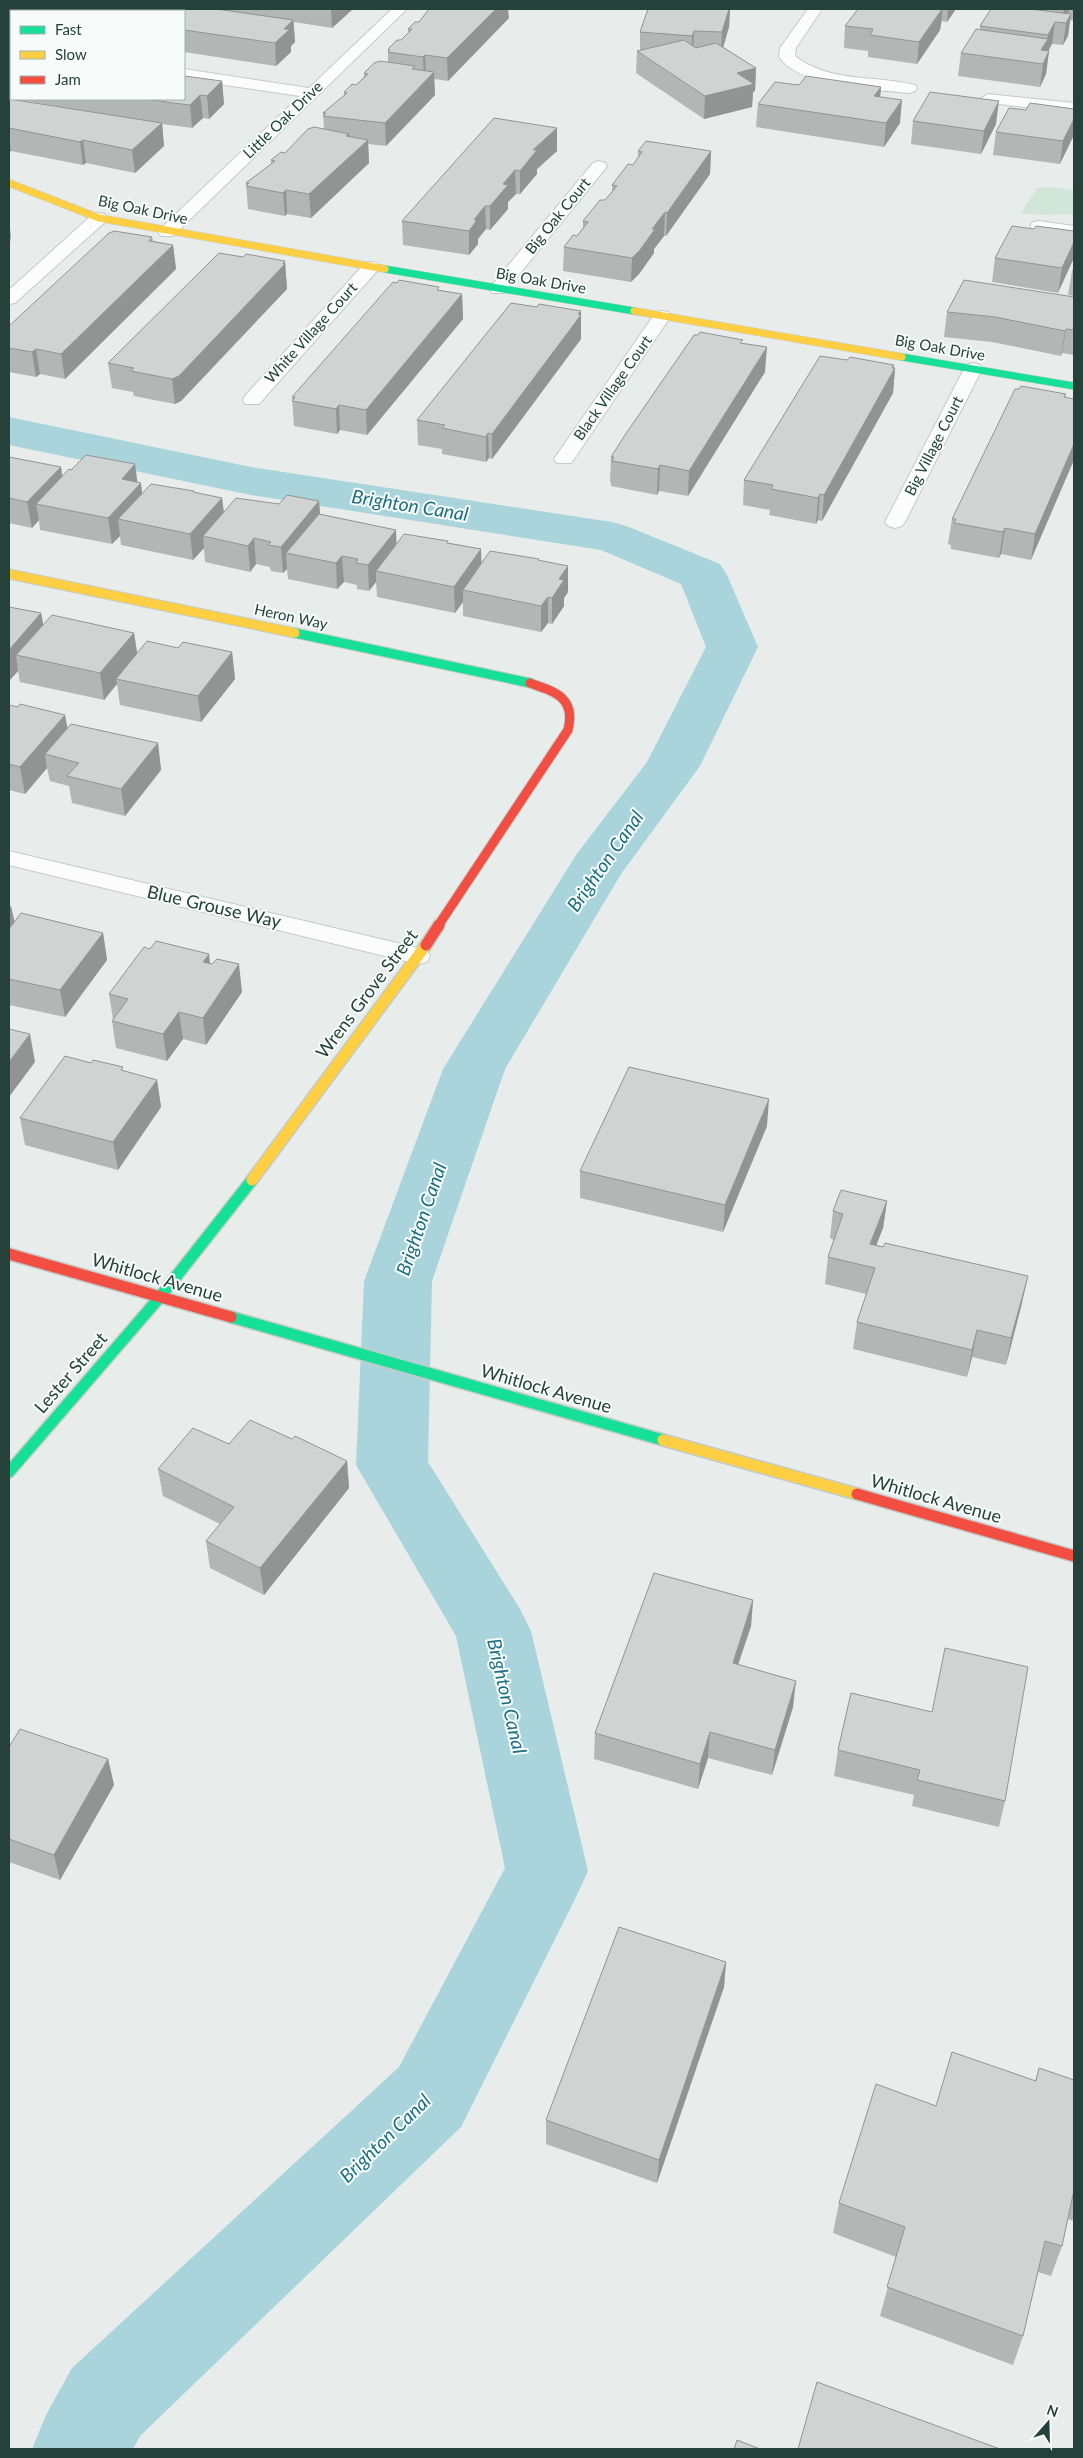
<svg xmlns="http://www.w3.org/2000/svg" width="1083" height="2458" font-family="Lato,sans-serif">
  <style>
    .green { fill: #d1e6d8 }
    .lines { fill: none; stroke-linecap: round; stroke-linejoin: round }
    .canal { fill: #a9d4db; fill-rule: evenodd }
    .street-casing { stroke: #c5cac8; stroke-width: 2 }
    .fast-far2-casing { stroke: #c3cbc8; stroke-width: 8 }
    .fast-far1-casing { stroke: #c3cbc8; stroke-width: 11 }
    .fast-casing { stroke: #c3cbc8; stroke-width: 14 }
    .slow-far2-casing { stroke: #c3cbc8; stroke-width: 8 }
    .slow-far1-casing { stroke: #c3cbc8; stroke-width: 11 }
    .slow-casing { stroke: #c3cbc8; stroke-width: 14 }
    .jam-far1-casing { stroke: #c3cbc8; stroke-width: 11 }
    .jam-casing { stroke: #c3cbc8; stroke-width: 14 }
    .street { fill: #fcfcfc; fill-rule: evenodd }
    .fast-far2 { stroke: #16e098; stroke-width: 7 }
    .fast-far1 { stroke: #16e098; stroke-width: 9 }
    .fast { stroke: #16e098; stroke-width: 11 }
    .slow-far2 { stroke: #ffcf43; stroke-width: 7 }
    .slow-far1 { stroke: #ffcf43; stroke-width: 9 }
    .slow { stroke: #ffcf43; stroke-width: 11 }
    .jam-far1 { stroke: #f24e42; stroke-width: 9 }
    .jam { stroke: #f24e42; stroke-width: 11 }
    .wall { fill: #b2b6b5 }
    .shaded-wall { fill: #919493 }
    .building { fill: #cfd4d2; stroke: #919493 }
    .labels { text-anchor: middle; stroke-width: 4; stroke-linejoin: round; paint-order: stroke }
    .far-street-label { font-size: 15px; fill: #24423a; stroke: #f7fbf9 }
    .street-label { font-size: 18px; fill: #24423a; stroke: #f7fbf9 }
    .water-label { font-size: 19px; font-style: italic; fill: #1c6f80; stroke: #f7fbf9 }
  </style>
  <rect width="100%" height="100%" fill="#e8edeb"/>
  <path class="green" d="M1050,187L1074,190V214L1041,215L1021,213L1037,188Z"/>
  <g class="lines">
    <path class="canal" d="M9,417L251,467L612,522L629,527L720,564L727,575L758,647L700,766L621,874L505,1069L432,1281L428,1462L520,1609L531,1631L588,1871L576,1897L461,2127L140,2436L133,2449H32L46,2415L72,2368L399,2067L505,1868L456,1636L356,1465L364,1281L443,1069L576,855L647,762L706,647L681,584L601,550L251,495L9,445Z"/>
    <g class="street-casing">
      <path id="street" d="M392,9H407L173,236H161L158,232L161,228L300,96L184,79V69L309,88Z
        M808,9H822L796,48L795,56C829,83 875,75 915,85L917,88L915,91L909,93C875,89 801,88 779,57L780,48Z
        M988,94L1074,103V113L982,102L980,99Z
        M599,161L605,163L607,166L605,169L504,293H492L489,289L492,285L593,163Z
        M99,213L105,214L107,218L105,222L15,303L9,304V290L93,214Z
        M1039,221L1074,226V236L1033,230L1030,226L1033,222Z
        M371,262L377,263L380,267L377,271L259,404H245L243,400L245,396L365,263Z
        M662,311L668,312L671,316L574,459L571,463H557L554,459L656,312Z
        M973,363L980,365L982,369L905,522L902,526L895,528L888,526L885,522L964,369L966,365Z
        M9,851L418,948L427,950L430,956L427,962L418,964L9,865Z"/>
    </g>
    <g class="fast-far2-casing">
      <path id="fast-far2" d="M385,269L634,311
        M902,357L1074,386"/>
    </g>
    <g class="fast-far1-casing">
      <path id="fast-far1" d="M295,633L530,683"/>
    </g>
    <g class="fast-casing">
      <path id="fast" d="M231,1317L663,1440
        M9,1472L160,1297L252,1180"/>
    </g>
    <g class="slow-far2-casing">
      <path id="slow-far2" d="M9,183L99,218L385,269
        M634,311L902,357"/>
    </g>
    <g class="slow-far1-casing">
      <path id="slow-far1" d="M9,574L295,633"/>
    </g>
    <g class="slow-casing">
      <path id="slow" d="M252,1180L426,945
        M663,1440L857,1494"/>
    </g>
    <g class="jam-far1-casing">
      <path id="jam-far1" d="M438,926L568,730C576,698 556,692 530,683"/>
    </g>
    <g class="jam-casing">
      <path id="jam" d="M426,945L439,925
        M9,1254L231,1317
        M857,1494L1074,1556"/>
    </g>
    <use href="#street" class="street"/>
    <use href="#fast-far2" class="fast-far2"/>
    <use href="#fast-far1" class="fast-far1"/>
    <use href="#fast" class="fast"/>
    <use href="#slow-far2" class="slow-far2"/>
    <use href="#slow-far1" class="slow-far1"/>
    <use href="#slow" class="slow"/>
    <use href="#jam-far1" class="jam-far1"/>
    <use href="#jam" class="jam"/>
  </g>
  <path class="wall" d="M79,9H353L332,28L294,22L295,42L291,46V52L276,66L184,52V11Z
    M648,9H730L729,27L723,47L756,68L755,91L753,92L752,107L704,119L636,73L637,51L640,50V32Z
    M858,9H956L947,22L942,21L940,30L917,64L868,57V51L844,48L845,26Z
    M991,9H1074V21L1070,20L1068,36L1063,45L1052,44L1048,51H1049L1046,74L1040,87L958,76L961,53L980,30V26Z
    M509,18L448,81L434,79L435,95L386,146L368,144L369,163L311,218L287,214L285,216L248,209L246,183L271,164V160L285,153L324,129L323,113L344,96V92L356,85L364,77V73L388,63V49L401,40L408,33V29L419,22Z
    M11,58V98H9V60Z
    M222,81L224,104L209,119L203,118L192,128L162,124L164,146L135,173L86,163L83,165L11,151L9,152V99L115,116L14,99H184Z
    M799,85L881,87L880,97L900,123L884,147L756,127L758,104Z
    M1074,109L1060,164L993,155L996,132L1026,110Z
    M913,121L996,124L981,154L911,144Z
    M557,128V151L537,169V174L520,194H516L508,202V209L490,230L486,229L480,236L478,239V244L469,255L403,245L402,221Z
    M638,151H711L710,174L666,236H664L654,249V253L639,274L631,282L563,271L564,247L577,236L583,228V221L605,200L612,192V185L633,165L638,158Z
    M1034,229L1074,231L1058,293L992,282L995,258Z
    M152,237L153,241L173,245L176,269L65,379L40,374L36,377L9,372V326Z
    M243,257L285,261L287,289L181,401L175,404L134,396L133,392L112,388L108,363Z
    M1074,266V296L1068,295L1072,271Z
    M439,290L462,294L463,319L367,435L340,430L337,434L294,426L292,397Z
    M1074,297V355L1062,353L1061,356L992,342L944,337L947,312Z
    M537,307L581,311V339L492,459L489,458L486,462L442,454V449L418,445L417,420Z
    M742,343L765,372L688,496L659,491L657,495L611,486V482H610L611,457Z
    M847,360L895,368L893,393L822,521L818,520L816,524L769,515L770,510L743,505L744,480Z
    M1066,394L1031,560L1001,554L999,558L951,549V545L948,544L952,519Z
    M9,457L62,476L137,482L142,493L194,491V493L222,498L224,512L279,504L319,501L320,514L396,530V544L449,543L481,549V563L539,561L568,566V592L564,598V606L552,624L548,623L541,632L463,616V602L455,613L377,597L376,582L369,591L357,589V585L344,582L337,589L288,579L287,569L283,573L271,571L270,567L256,564L250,572L205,562L204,548L193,560L121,545L120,536L112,544L40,530L39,520L32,528L9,523Z
    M9,607L41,613L43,624L134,633L137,653L178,648L232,652L235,679L201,722L120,705L117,684L104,700L20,682L18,671L10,680H9Z
    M9,705L68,728L158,743L161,770L125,816L72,803L69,786L50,781L47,768L25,794L9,790Z
    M9,905L11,906L14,922L103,933L107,960L65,1017L9,1005Z
    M150,949L210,964L242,992L206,1045L183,1039L167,1061L116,1048L112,1021L113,1019L109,994Z
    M124,1071L157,1080L161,1107L118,1170L25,1145L20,1118Z
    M767,1126L723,1232L580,1198V1171Z
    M887,1201L883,1228L876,1245L1022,1303L1006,1365L972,1357L967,1377L853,1349L857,1322L866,1294L825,1284L828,1257L834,1240L830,1238L833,1211Z
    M292,1439L347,1461L349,1488L264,1595L210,1568L206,1541L220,1524L163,1496L158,1469L229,1444Z
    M753,1600L751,1626L738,1664L793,1707L772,1775L708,1758L698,1789L594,1759L595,1733Z
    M851,1693L1005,1801L999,1827L912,1806L914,1795L834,1776L838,1750Z
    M9,1747L108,1759L114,1785L60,1880L9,1862Z
    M726,1962L724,1987L657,2183L546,2144V2120Z
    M1039,2068L1074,2080V2221L1068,2219L1062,2246L1051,2276L1038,2272L1023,2336L1013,2365L880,2316L896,2257L833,2233L839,2203L936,2106L1035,2081Z"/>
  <path class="shaded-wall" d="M331,9H353L332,28Z
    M496,9H508L509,18L448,81L447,58Z
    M729,9H730L729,27L721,55L722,32Z
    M943,9L940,30L917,64L919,42Z
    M948,9H956L947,22Z
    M1064,9H1069L1067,20L1061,23Z
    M1071,14L1068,36L1063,45L1066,23Z
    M293,20L295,42L291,46V52L276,66L275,43L284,29Z
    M1055,22L1052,44L1045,57L1049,51L1046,74L1040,87L1043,64L1041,50L1047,39L1048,35Z
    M694,31L693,53L691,58L692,36Z
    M425,55L426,77L424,80L423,57Z
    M756,68L755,91L753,92L752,107L704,119L705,96L737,73Z
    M434,72L435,95L386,146L385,123Z
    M222,81L224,104L209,119L207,96Z
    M881,87L879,109L874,96Z
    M200,95L203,118L192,128L190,105Z
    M902,100L900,123L884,147L886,123Z
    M999,101L996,124L981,154L984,131Z
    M1074,119V135L1060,164L1063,141Z
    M162,123L164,146L135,173L132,150Z
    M557,128V151L537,169V174L520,194V171L533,150Z
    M349,134L350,157L368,140L369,163L311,218L309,194L346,136Z
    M9,138L11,151L9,152Z
    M83,140L86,163L83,165L80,142Z
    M711,151L710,174L666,236L667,213Z
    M515,170L516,194L508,202V209L490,230V206L503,184Z
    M286,190L287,214L285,216L283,193Z
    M485,206L486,229L478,239V244L469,255V231L474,220Z
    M665,212L664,236L654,249V253L639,274L631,282L632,258Z
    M9,221L11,237L10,238L11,240L9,242Z
    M1074,242V258L1058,293L1062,268Z
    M173,245L176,269L65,379L61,354Z
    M285,261L287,289L181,401L175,404L172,379Z
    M462,294L463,319L367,435L366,410Z
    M581,311V316V315V339L492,459V434Z
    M1066,329L1062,353L1061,356L1065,331Z
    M767,347L765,372L688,496L689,471Z
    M36,349L40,374L36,377L32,352Z
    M894,365L893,372L895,368L893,393L822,521L824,495Z
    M339,405L340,430L337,434L336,409Z
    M488,433L489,458L486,462V437Z
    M1074,444V460L1031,560L1035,534Z
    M135,464L138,486L141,483L144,508L118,519L120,536L112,544L108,518L122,479Z
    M660,465L659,491L657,495L658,469Z
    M61,467L65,492L36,504L39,520L32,528L27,502Z
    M820,494L818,520L816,524L818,498Z
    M222,498L225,524L203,536L204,548L193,560L190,534Z
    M319,501L321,527L286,553L287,569L283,573L281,547Z
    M1005,528L1001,554L999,558L1003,532Z
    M396,530L397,556L376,571V582L369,591L368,565Z
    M254,538L256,564L250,572L248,546Z
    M481,549L482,575L463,590V602L455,613L454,587Z
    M342,556L344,582L337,589L336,563Z
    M568,566V592L564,598V606L552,624V598L559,579Z
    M548,597V623L541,632V606Z
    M41,613L46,639L16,655L18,671L10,680L9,675V650Z
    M134,633L138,659L116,679L117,684L104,700L100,673Z
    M232,652L235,679L201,722L198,696Z
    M65,715L70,741L45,754L47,768L25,794L20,767Z
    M158,743L161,770L125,816L121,789Z
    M11,906L17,933L9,943V909Z
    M103,933L107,960L65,1017L60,990Z
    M209,954L212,981L203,962Z
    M239,964L242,992L206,1045L203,1018Z
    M179,1012L183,1039L167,1061L163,1034Z
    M30,1034L35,1062L9,1097V1062Z
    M157,1080L161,1107L118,1170L113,1142Z
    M769,1099L767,1126L723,1232L725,1205Z
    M887,1201L883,1228L868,1267L870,1244Z
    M1028,1276L1022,1303L1006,1365L1011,1338Z
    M977,1330L972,1357L967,1377L972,1350Z
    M347,1461L349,1488L264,1595L260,1568Z
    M753,1600L751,1626L730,1689L733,1663Z
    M796,1681L793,1707L772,1775L775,1750Z
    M710,1732L708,1758L698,1789L700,1764Z
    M108,1759L114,1785L60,1880L54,1855Z
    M726,1962L724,1987L657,2183L659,2160Z"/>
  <path class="building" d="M79,9H216L293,20L284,29H290L275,43L184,30V11H75Z
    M429,9H496L447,58L425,55L423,57L388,52L390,50L388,49L397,40H401L412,29H408L415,22H419Z
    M648,9H729L722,32L694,31L692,36L640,32Z
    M858,9H942L919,42L870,35L873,29L845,26Z
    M991,9H1029L1071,14L1066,23L1055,22L1048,35L980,26Z
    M976,29L1048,39L1041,50L1049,51L1043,64L961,53Z
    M684,40L696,48L716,43L756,68L737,73L754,84L705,96L637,51Z
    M11,58V76H9V60Z
    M380,61L415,66L412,69L434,72L385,123L323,116L326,113H323L347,93L344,92L352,84L356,85L368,74L364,73L374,63Z
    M184,76L222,81L207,96L200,95L190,105L173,103L147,99H184Z
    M806,76L881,87L874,96L902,100L886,123L758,104L775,82L799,85Z
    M930,92L999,101L984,131L913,121Z
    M9,99L162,123L132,150L83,140L80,142L9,128Z
    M1030,103L1074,109V119L1063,141L996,132L1009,108L1026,110Z
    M494,118L557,128L533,150H537L520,171L515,170L503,184L508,185L490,206H485L480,212L474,220H477L469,231L402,221Z
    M314,127L349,134L346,136L368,140L309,194L286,190L283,193L246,186L249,183H246L275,161L271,160L281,152L285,153L308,129Z
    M646,141L711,151L667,213L665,212L652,229H655L640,250L632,258L564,247L573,235L577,236L588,222L583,221L600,200H605L617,186L612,185L628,164L633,165L637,159L642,152L638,151Z
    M1012,226L1034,229L1036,226L1074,231V242L1062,268L995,258Z
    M114,231L152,237L149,241L173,245L61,354L36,349L32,352L9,348V326L109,233Z
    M219,253L243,257L246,254L285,261L283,264H285L179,376L172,379L131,371L134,368L108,363Z
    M399,280L439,287L437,290L462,294L366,410L339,405L336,409L292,401L295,397H292L393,282L397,283Z
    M964,280L1074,297V330L1066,329L1065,331L995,317L947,312Z
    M511,303L537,307L539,304L581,311L578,314L581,315L492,434L488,433L486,437L442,428L445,425L417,420Z
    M700,332L743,340L740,343L767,347L689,471L660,465L658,469L612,461L614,457H611L627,432L694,335H698Z
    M820,356L847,360L850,357L894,365L892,368H895L824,495L820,494L818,498L771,489L773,485L744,480Z
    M1021,386L1066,394L1064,397L1074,399V444L1035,534L1005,528L1003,532L954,523L956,519H952L1015,389H1019Z
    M86,455L135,464L122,479L141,483L108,518L36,504L69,469L71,470Z
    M9,457L61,467L27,502L9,498Z
    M151,484L194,491L193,492L222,498L190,534L118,519Z
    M287,495L319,501L281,547L268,545L271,542L254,538L248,546L203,536L236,498L279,504Z
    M319,514L396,530L368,565L356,563L358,559L342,556L336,563L286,553Z
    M404,534L448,541L447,543L481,549L454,587L376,571Z
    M490,551L539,559L538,560L568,566L559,579L564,580L552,598L548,597L541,606L463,590Z
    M9,607L41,613L9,650Z
    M52,615L134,633L100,673L16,655Z
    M147,641L178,648L183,642L232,652L198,696L116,679Z
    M20,704L65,715L20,767L9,764V705L18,707Z
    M71,724L158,743L121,789L67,776L79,763L45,754Z
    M21,913L103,933L60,990L9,979V929Z
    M156,941L209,954L203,962L212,964L217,959L239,964L203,1018L179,1012L163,1034L112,1021L128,999L109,994L144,947L150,949Z
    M9,1029L30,1034L9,1062Z
    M65,1056L91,1063L93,1060L123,1067L121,1070L157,1080L113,1142L20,1118Z
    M629,1067L769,1099L725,1205L580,1171Z
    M841,1190L887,1201L870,1244L883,1247L885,1243L1028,1276L1011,1338L977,1330L972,1350L857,1322L875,1268L828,1257L843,1214L833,1211Z
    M250,1420L292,1439L295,1436L347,1461L260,1568L206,1541L234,1507L158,1469L193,1428L229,1444Z
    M654,1573L753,1600L733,1663L796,1681L775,1750L710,1732L700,1764L595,1733Z
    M945,1648L1028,1667L1005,1801L917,1780L920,1770L838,1750L851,1693L932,1712Z
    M20,1729L108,1759L54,1855L9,1839V1747Z
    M619,1927L726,1962L659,2160L546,2120Z
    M952,2052L1036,2081L1039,2068L1074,2080V2190L1062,2246L1045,2241L1023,2336L887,2287L905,2227L839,2203L876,2084L936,2106Z
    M817,2382L1000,2449H798Z
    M737,2440L760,2449H734Z"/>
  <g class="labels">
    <g class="far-street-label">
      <text transform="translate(283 120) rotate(-44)" y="5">Little Oak Drive</text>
      <text transform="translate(143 210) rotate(12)" y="5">Big Oak Drive</text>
      <text transform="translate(558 216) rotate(-51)" y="5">Big Oak Court</text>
      <text transform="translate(541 281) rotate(10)" y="5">Big Oak Drive</text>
      <text transform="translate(311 333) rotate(-48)" y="5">White Village Court</text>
      <text transform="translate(940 348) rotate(10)" y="5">Big Oak Drive</text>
      <text transform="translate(613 388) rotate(-55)" y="5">Black Village Court</text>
      <text transform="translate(934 446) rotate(-63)" y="5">Big Village Court</text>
      <text transform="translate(291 617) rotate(12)" y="5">Heron Way</text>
    </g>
    <g class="street-label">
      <text transform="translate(214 907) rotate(13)" y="6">Blue Grouse Way</text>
      <text transform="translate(367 994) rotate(-53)" y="6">Wrens Grove Street</text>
      <text transform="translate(157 1278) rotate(16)" y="6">Whitlock Avenue</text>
      <text transform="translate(71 1373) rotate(-49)" y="6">Lester Street</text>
      <text transform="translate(546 1389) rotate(16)" y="6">Whitlock Avenue</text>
      <text transform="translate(936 1499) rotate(16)" y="6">Whitlock Avenue</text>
    </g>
    <g class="water-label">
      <text transform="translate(410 505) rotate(9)" y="7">Brighton Canal</text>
      <text transform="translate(605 861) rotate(-55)" y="7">Brighton Canal</text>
      <text transform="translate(421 1219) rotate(-71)" y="7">Brighton Canal</text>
      <text transform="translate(507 1696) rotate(77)" y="7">Brighton Canal</text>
      <text transform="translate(385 2138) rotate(-44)" y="7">Brighton Canal</text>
    </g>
  </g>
  <rect width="1083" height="2458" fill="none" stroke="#24423a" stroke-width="20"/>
  <rect x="10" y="10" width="175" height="90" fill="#f7fbf9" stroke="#a3b1ad"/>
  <rect x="20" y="26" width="25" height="8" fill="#16e098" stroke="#a3b1ad"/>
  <text x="55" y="35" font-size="15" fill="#24423a">Fast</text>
  <rect x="20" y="51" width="25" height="8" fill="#ffcf43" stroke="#a3b1ad"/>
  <text x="55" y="60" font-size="15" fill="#24423a">Slow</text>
  <rect x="20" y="76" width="25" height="8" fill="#f24e42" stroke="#a3b1ad"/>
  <text x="55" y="85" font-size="15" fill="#24423a">Jam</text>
  <g transform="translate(1048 2423) rotate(20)" stroke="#f7fbf9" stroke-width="4" paint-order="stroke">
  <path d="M0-4L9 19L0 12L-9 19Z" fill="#24423a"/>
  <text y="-8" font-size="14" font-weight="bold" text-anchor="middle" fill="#24423a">N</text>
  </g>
</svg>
